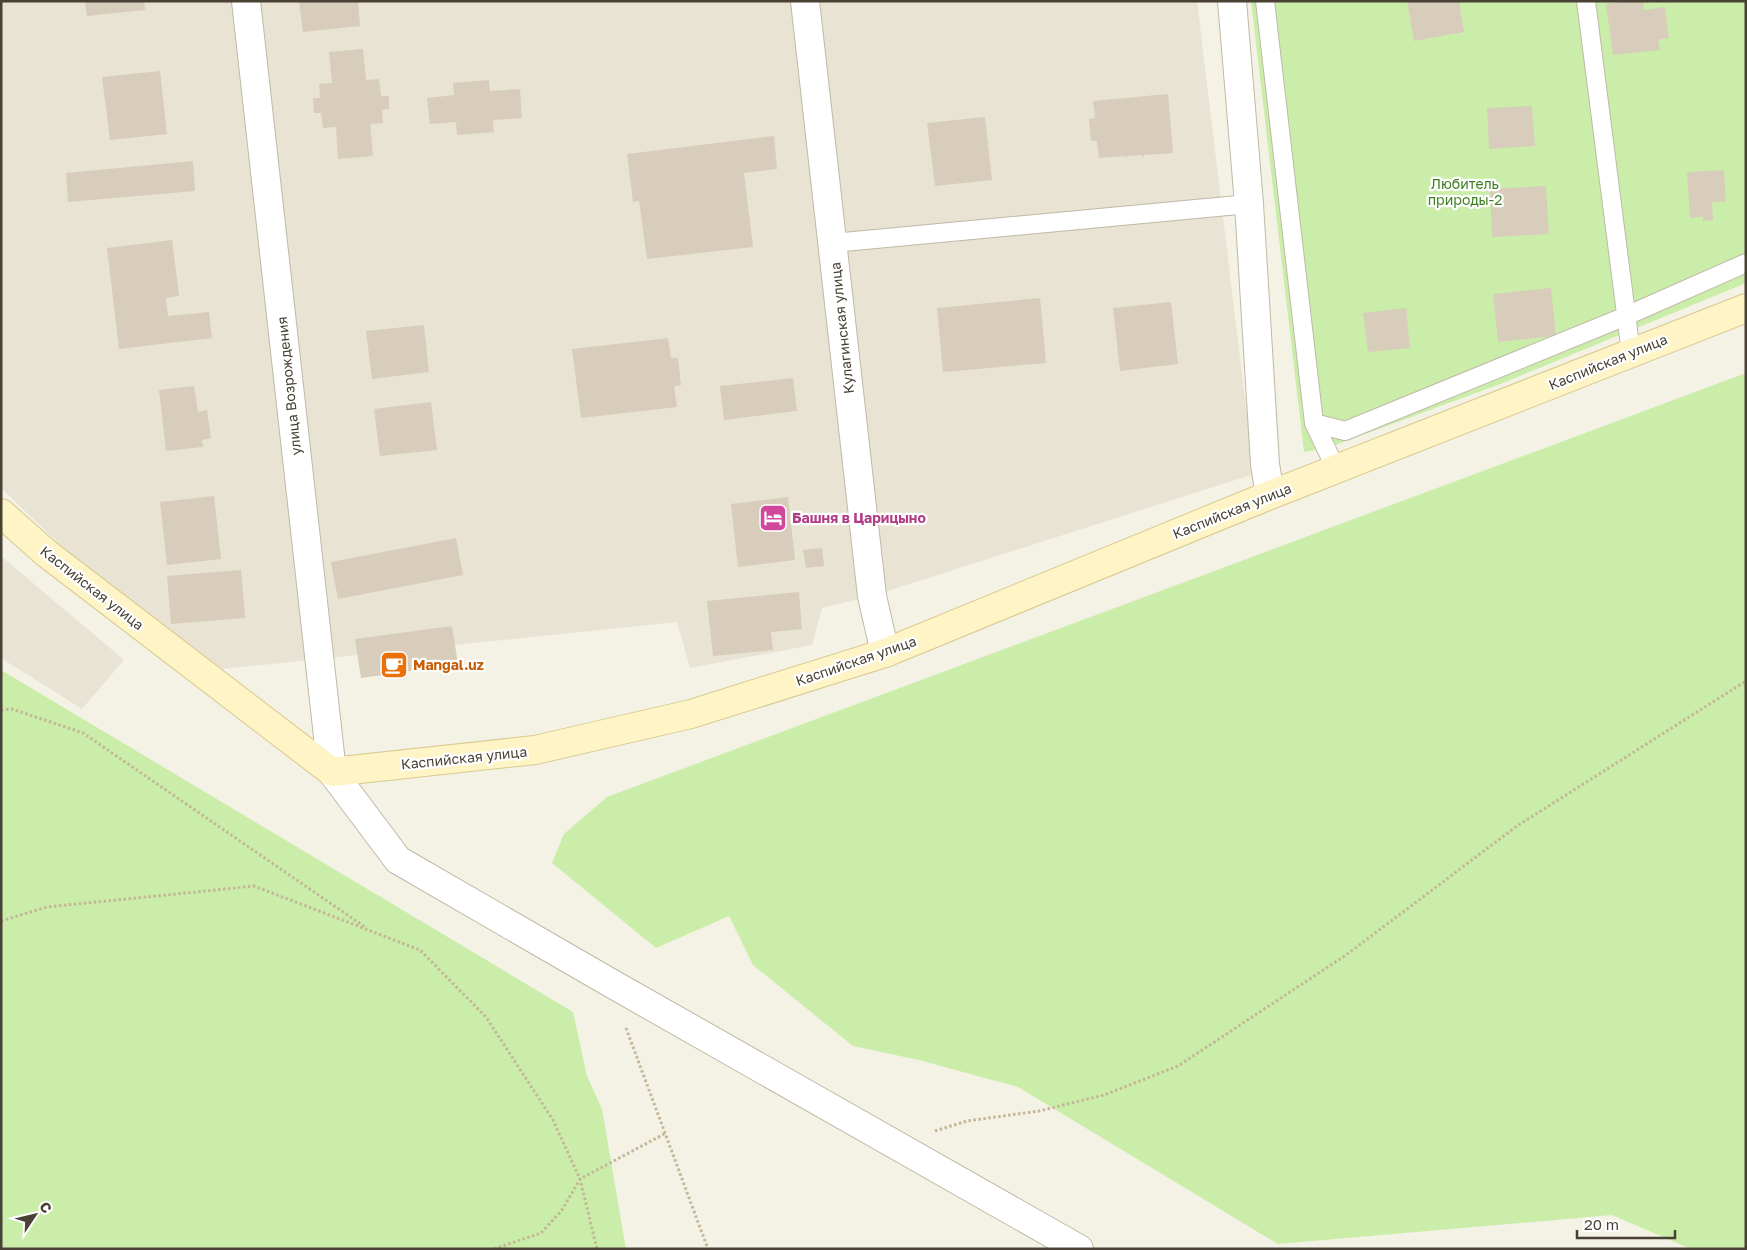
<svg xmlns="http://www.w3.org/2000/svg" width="1747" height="1250" font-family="'Golos Text',sans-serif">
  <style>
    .residential { fill: #e9e3d3 }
    .green { fill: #cbedaa }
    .building { fill: #d7cdba }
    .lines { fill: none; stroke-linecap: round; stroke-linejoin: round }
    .lane-casing { stroke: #c1b9a7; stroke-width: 20 }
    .street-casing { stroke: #c1b9a7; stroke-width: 30 }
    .secondary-casing { stroke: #d8ca90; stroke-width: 30 }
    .path { stroke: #c4b797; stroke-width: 3; stroke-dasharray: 2.5 2.5; stroke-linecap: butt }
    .lane { stroke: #fff; stroke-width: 18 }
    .street { stroke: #fff; stroke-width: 28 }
    .secondary { stroke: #fff4c5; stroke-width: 28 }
    .labels { text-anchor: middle; stroke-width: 4.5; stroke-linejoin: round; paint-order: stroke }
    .park-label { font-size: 14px; fill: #3f7f21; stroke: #fff }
    .street-label { font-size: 14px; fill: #484134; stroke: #fff }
    .hotel-label { font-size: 14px; font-weight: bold; fill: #b23c85; stroke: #fff; text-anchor: start }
    .food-label { font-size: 14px; font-weight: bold; fill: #c56008; stroke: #fff; text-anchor: start }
  </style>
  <rect width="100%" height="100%" fill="#f4f1e5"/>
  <path class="residential" d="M1,1H1197L1254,474L872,596L822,608L812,645L690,668L677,622L193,672L1,488Z
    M1,556L124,660L82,709L1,658Z"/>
  <path class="green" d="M1251,1H1746V283L1503,383L1327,448L1304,452Z
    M1746,373V1249H1691L1612,1215L1278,1244L1018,1087L919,1060L853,1046L753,965L729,916L656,948L552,863L564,834L607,797Z
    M1,670L573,1012L587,1076L602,1109L626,1249H1Z"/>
  <path class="building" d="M85,1H144L145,10L87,16Z
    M299,1H358L360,26L303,32Z
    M1407,1H1459L1464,32L1414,41Z
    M1625,1H1643L1644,10L1665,7L1669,38L1658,40L1660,50L1613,55L1606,4Z
    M363,49L366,80L379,79L381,96H389V109L382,110L383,123L370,124L373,156L338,159L336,127L323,128L321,113H314L313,98H320L319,84L332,83L329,52Z
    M160,71L167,134L110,140L102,77Z
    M489,80L490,91L520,89L522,118L493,120L494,132L457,135L456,122L430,124L427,98L454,95L453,83Z
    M1168,94L1173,153L1144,155V158L1141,155L1127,156V159L1125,156L1099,158L1097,141H1091L1089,119L1095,118L1093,101Z
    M1532,106L1535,146L1489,149L1487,108Z
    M985,117L992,180L935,186L927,123Z
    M774,136L777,169L744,173L753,247L647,259L639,201L633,202L627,154Z
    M193,161L195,191L68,202L66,173Z
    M1724,170L1726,202H1712L1713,220L1703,221V217L1690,218L1687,172Z
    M1546,186L1549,234L1492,237L1490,189Z
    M172,240L179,296L166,298L168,316L209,312L212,338L119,349L107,248Z
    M1551,288L1556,336L1498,342L1493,294Z
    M1040,298L1046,363L943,372L937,308Z
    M1171,302L1178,364L1120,371L1113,308Z
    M1406,308L1410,348L1368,352L1363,313Z
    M424,325L429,372L372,379L366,331Z
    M668,338L671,358H678L681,385L674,386L677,407L581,418L572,349Z
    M793,378L797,411L724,420L720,386Z
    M194,386L198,412L207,410L211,438L202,440L203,447L166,451L159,390Z
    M431,402L437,450L380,456L374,409Z
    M214,496L221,559L167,565L160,502Z
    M788,497L795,560L738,567L731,504Z
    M456,538L463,575L338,599L331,562Z
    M822,548L824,566L806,568L803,550Z
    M241,570L245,618L171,624L167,576Z
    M799,592L802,629L771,632L773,650L713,656L707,601Z
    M452,626L458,664L361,678L355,639Z"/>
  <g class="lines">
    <g class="lane-casing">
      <path id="lane" d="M1265,1L1314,423L1336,469
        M1586,1L1631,353
        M833,243L1249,204
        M1314,423L1345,431L1626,316L1746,263"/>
    </g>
    <g class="street-casing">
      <path id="street" d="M246,1L332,772L398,860L609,982L1079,1249
        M805,1L872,596L885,653
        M1232,1L1249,204L1265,464L1270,495"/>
    </g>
    <g class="secondary-casing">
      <path id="secondary" d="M1,513L46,553L332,772L535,750L691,714L885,653L1270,495L1746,308"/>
    </g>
    <path class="path" d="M1,710L12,709L83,733L365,927
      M1,921L47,907L254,886L420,950L486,1017L553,1120L580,1179L597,1249
      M626,1028L708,1249
      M935,1131L967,1121L1039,1111L1104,1095L1178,1066L1346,955L1517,826L1746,681
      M494,1249L541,1233L562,1210L580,1179L666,1133"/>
    <use href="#lane" class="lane"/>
    <use href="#street" class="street"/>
    <use href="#secondary" class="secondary"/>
  </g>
  <defs>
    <g id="hotel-square" transform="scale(1.4375)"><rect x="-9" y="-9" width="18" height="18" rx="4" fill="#d1479c" stroke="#fff"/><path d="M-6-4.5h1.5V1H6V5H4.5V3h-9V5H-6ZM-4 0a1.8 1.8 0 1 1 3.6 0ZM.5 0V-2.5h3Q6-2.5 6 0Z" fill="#fff"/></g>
    <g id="cafe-square" transform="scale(1.4375)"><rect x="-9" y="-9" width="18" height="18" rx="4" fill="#e8710a" stroke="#fff"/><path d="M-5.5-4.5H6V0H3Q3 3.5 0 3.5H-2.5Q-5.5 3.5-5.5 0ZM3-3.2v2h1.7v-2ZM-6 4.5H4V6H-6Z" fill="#fff"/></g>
  </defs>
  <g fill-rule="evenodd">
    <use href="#hotel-square" x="773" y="518"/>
    <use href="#cafe-square" x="394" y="665"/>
  </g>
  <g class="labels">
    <g class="park-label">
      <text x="1465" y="189">Любитель<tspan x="1465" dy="16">природы-2</tspan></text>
    </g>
    <g class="street-label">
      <text transform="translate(842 328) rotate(-96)" y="5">Кулагинская улица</text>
      <text transform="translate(1608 362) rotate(-22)" y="5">Каспийская улица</text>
      <text transform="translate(289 386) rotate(-96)" y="5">улица Возрождения</text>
      <text transform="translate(1232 511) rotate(-22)" y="5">Каспийская улица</text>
      <text transform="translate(92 588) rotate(38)" y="5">Каспийская улица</text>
      <text transform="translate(856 661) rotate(-19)" y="5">Каспийская улица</text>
      <text transform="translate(464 758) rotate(-6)" y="5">Каспийская улица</text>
    </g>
    <g class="hotel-label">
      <text x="792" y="523">Башня в Царицыно</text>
    </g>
    <g class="food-label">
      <text x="413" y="670">Mangal.uz</text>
    </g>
  </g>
  <rect width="1747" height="1250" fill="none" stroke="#484134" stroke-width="5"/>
  <g transform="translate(35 1215) rotate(55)" stroke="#ffffff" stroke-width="4" paint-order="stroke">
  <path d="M0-4L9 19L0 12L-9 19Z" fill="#484134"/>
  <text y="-8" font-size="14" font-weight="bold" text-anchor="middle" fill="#484134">С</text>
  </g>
  <path d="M1577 1230v8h98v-8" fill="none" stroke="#484134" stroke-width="2.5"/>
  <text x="1584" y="1230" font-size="15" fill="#484134" stroke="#ffffff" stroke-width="4" paint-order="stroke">20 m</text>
</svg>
